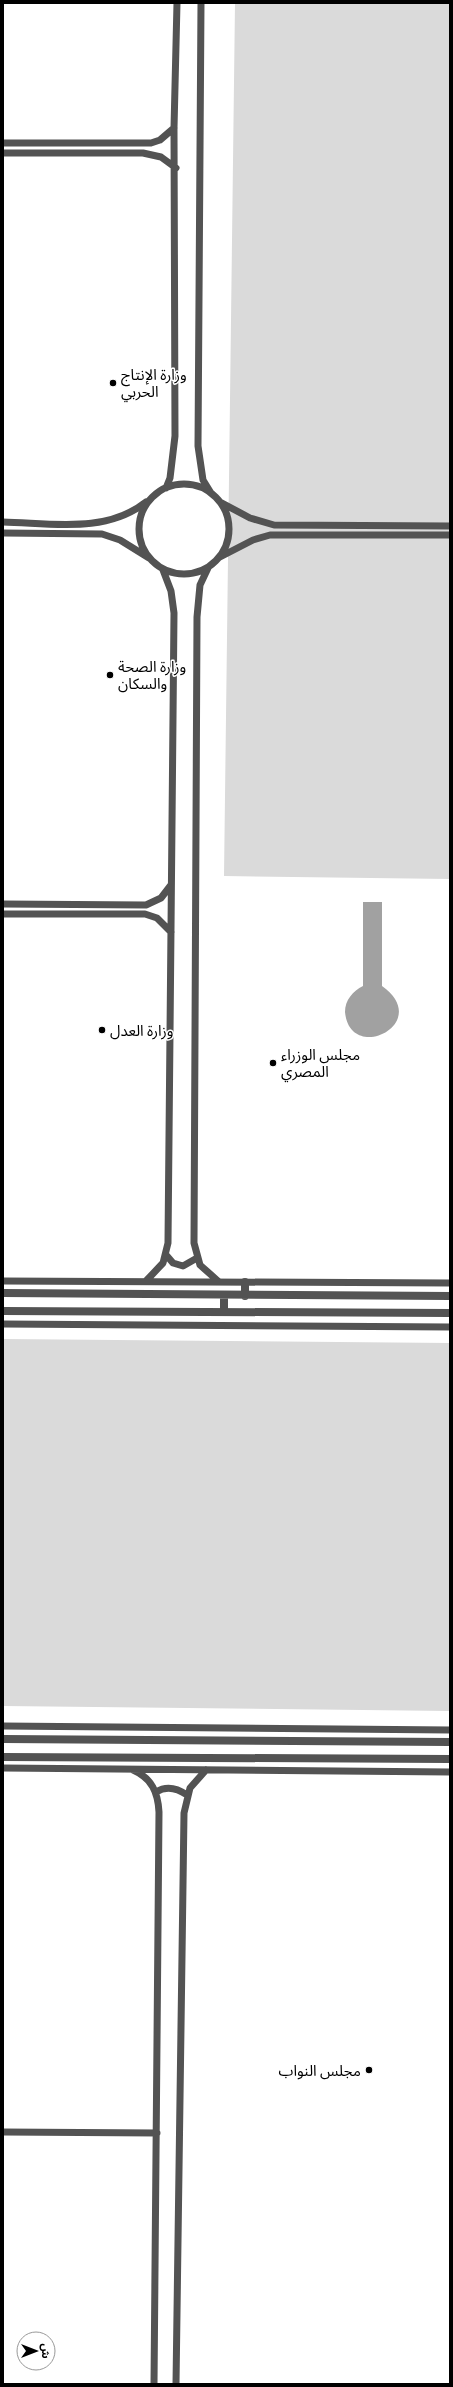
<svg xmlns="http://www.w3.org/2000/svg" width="453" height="2387" font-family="'Exo 2','Noto Sans Arabic',sans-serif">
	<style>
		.green { fill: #dadada }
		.water { fill: #a1a1a1 }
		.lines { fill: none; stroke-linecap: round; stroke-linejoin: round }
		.minor { stroke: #535353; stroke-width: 7 }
		.tertiary { stroke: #535353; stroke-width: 8 }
		.poi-dot { fill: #000; stroke: #fff; stroke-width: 1.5 }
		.labels { text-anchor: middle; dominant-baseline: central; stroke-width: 3; stroke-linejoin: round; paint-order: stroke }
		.poi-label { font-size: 15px; fill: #000; stroke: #fff; text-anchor: start }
	</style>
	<rect width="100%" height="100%" fill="#fff"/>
	<path class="green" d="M235,3H450V879L224,876Z
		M3,1339L450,1343V1711L3,1706Z"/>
	<path class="water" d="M363,902H382V986C434,1023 350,1065 345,1012C345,1000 353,991 363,986Z"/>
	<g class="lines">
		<path class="minor" d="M201,3L198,446L203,480L211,493
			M3,143H151L160,140L174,128
			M3,153H143L161,157L176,168
			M139 529a45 45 0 1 1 90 0a45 45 0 1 1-90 0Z
			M166,488L170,478L175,436L174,128L177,3
			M220,502L250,518L274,525L450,526
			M3,522C51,523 106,534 146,502
			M3,533L102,534L120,540L149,558
			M220,557L253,540L270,535H450
			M208,568L200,585L197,617L194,1243L200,1265L218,1281
			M3,904L146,905L161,898L171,885
			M3,914H145L157,918L171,932
			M167,1256L173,1263L183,1266L197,1258
			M3,1281L450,1283
			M146,1281L163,1263L168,1243L174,613L171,591L163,570
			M3,1324L450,1327
			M3,1726L450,1730
			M3,1768L450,1772
			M133,1770C152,1778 158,1793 159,1812L154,2384
			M156,1792C167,1785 177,1788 187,1795
			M3,2132L157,2133
			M176,2384L184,1813L190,1788L206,1770"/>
		<path class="tertiary" d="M3,1293L450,1296
			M245,1296V1282
			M3,1311L450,1313
			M224,1312V1296
			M3,1739L450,1742
			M3,1757L450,1759"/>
	</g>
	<g class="poi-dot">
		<circle cx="113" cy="383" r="4"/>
		<circle cx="110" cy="675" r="4"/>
		<circle cx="102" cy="1030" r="4"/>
		<circle cx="273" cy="1063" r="4"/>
		<circle cx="369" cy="2070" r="4"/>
	</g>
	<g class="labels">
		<g class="poi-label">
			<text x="121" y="374">وزارة الإنتاج<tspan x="121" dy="17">الحربي</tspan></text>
			<text x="118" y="666">وزارة الصحة<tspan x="118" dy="17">والسكان</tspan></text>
			<text x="110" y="1030">وزارة العدل</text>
			<text x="281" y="1054">مجلس الوزراء<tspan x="281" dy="17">المصري</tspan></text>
			<text x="361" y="2070" text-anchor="end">مجلس النواب</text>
		</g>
	</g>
	<rect width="453" height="2387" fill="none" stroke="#000000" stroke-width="8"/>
	<g transform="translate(36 2351) rotate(90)"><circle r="19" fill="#ffffff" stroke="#999999"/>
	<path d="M0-3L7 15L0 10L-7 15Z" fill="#000000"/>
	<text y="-6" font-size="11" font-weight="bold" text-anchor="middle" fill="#000000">ش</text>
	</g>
</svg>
